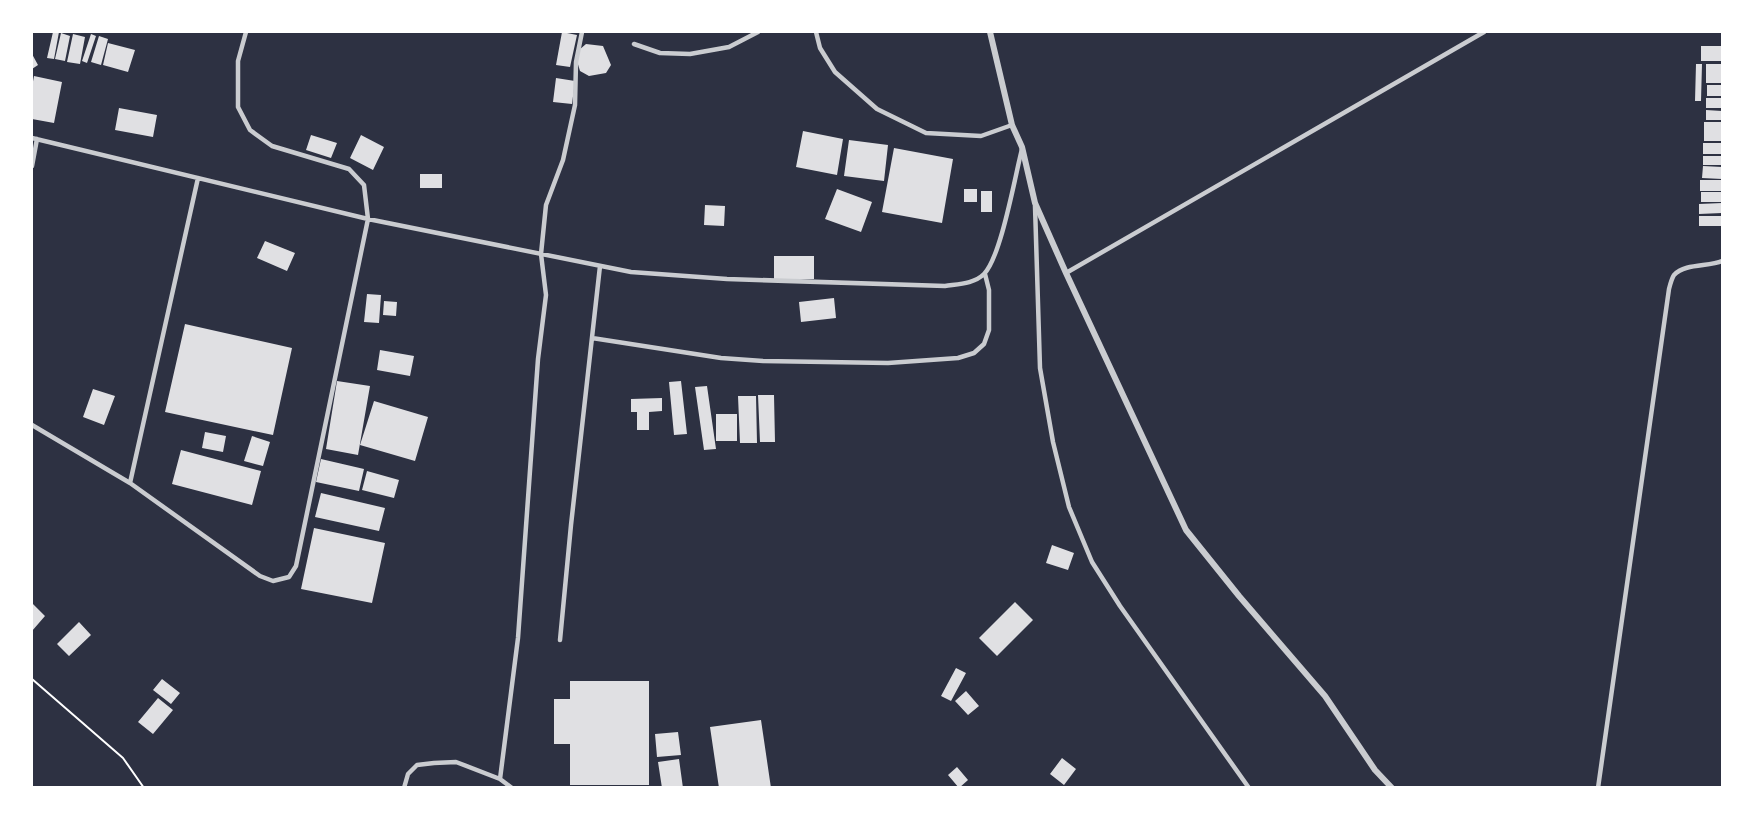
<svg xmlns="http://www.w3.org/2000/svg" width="1754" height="819" font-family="Mulish,sans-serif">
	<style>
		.building { fill: #e0e0e3 }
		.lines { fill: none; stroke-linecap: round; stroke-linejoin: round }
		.path { stroke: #fff; stroke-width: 2 }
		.service { stroke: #caccd0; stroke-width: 4.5 }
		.minor { stroke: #caccd0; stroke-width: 6 }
	</style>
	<rect width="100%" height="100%" fill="#2d3142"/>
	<path class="building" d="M53,32H59L54,59L47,58Z
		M562,32L577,35L570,67L556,65Z
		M61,33L70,36L65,61L55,59Z
		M73,34L85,37L80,64L67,62Z
		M91,34L96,36L87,63L82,61Z
		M99,36L108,39L101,65L91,62Z
		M108,43L135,50L128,72L103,65Z
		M586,44L603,46L611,65L606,73L589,76L580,71L577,61L579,50Z
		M1701,46H1722V61H1701Z
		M32,54L38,65L32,69Z
		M1696,64H1702L1701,101H1695Z
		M1706,64H1722V83H1706Z
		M34,76L62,82L54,123L32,119V87Z
		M556,78L575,81L572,104L553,102Z
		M1707,85H1722V96H1707Z
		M1706,98H1722V108H1706Z
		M119,108L157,115L153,137L115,130Z
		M1706,110L1722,111V120H1706Z
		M1704,122H1722V141H1704Z
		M803,131L843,139L837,175L796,167Z
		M311,135L337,143L331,158L306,150Z
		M361,135L384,147L373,170L350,158Z
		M849,140L888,145L884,181L844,176Z
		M1703,143H1722V154H1703Z
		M894,148L953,159L942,223L882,212Z
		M1703,156H1722V165H1703Z
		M1703,166L1722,167V179L1702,178Z
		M420,174H442V188H420Z
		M1700,180H1722V191H1700Z
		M837,189L872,202L861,232L825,219Z
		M964,189H977V202H964Z
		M981,191H992V212H981Z
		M1701,192H1722V202H1701Z
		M1722,203V213L1699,214V204Z
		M705,205L725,206L724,226L704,225Z
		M1699,216H1722V226H1699Z
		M265,241L295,253L287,271L257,258Z
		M774,256H814V279H774Z
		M367,294L381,295L379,323L364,322Z
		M834,298L836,318L801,322L799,302Z
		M384,301L397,302L396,316L383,315Z
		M185,324L292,348L273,435L165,412Z
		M380,350L414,356L410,376L377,370Z
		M337,381L370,386L358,455L326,449Z
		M681,381L687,434L674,435L669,382Z
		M707,386L716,449L704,450L695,387Z
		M93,389L115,396L104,425L83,417Z
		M758,395H774L775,442H760Z
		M738,396H756L757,443H740Z
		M662,398V411L649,412V430H637V412H631V399Z
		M374,401L428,417L415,461L360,445Z
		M716,414H737V441H716Z
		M205,432L226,436L223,452L202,448Z
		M252,436L270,442L263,466L244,461Z
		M181,450L261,471L252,505L172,484Z
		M321,459L364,469L359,491L316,482Z
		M367,471L399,480L394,498L362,490Z
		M321,493L385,508L379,531L315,517Z
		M314,528L385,543L372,603L301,589Z
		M1052,545L1074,553L1068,570L1046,563Z
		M1015,602L1033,620L997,656L979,638Z
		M32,603L45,616L32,631Z
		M79,622L91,635L69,656L57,644Z
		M956,668L966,673L951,701L941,696Z
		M162,679L180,693L171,704L153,690Z
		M570,681H649V785H570V744H554V699H570Z
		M966,691L979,706L968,715L955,701Z
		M158,698L173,710L153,734L138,722Z
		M761,720L771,788H719L710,727Z
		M678,732L681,755L657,757L655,734Z
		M1062,758L1076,769L1064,785L1050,774Z
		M679,759L683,788H662L658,762Z
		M957,767L968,780L959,788L948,775Z"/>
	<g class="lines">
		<path class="path" d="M32,679L123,758L144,788"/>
		<path class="service" d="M816,32L820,48L835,72L877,109L926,133L981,136L1012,125
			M634,44L660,53L690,54L729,47L758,32
			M32,138L368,219L631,272L727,279L945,286C958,284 974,284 984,274C1001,257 1015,176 1022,149
			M32,166L37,139
			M1035,206L1040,368L1053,442L1069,507L1092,562L1120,606L1249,788
			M1066,273L1484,32
			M592,338L721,358L763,361L888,363L958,358L974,353L984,344L989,330V290L985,274
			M32,425L130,483L260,576L273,581L289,577L296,566L368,219L364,185L349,169L272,146L250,130L238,107V61L246,32
			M130,483L198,178
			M560,640L571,525L600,266
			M404,788L408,774L417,765L434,763L456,762L500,779
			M512,788L500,779L518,638L538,359L546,295L541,254L546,205L563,160L575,105L576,62L582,32
			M1598,788L1669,289C1670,285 1672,278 1674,275C1685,263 1709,267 1722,261"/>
		<path class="minor" d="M990,32L1012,125L1022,147L1035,203L1066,273L1186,530L1239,596L1325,696L1375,770L1392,788"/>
	</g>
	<rect width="1754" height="819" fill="none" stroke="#ffffff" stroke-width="66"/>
</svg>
